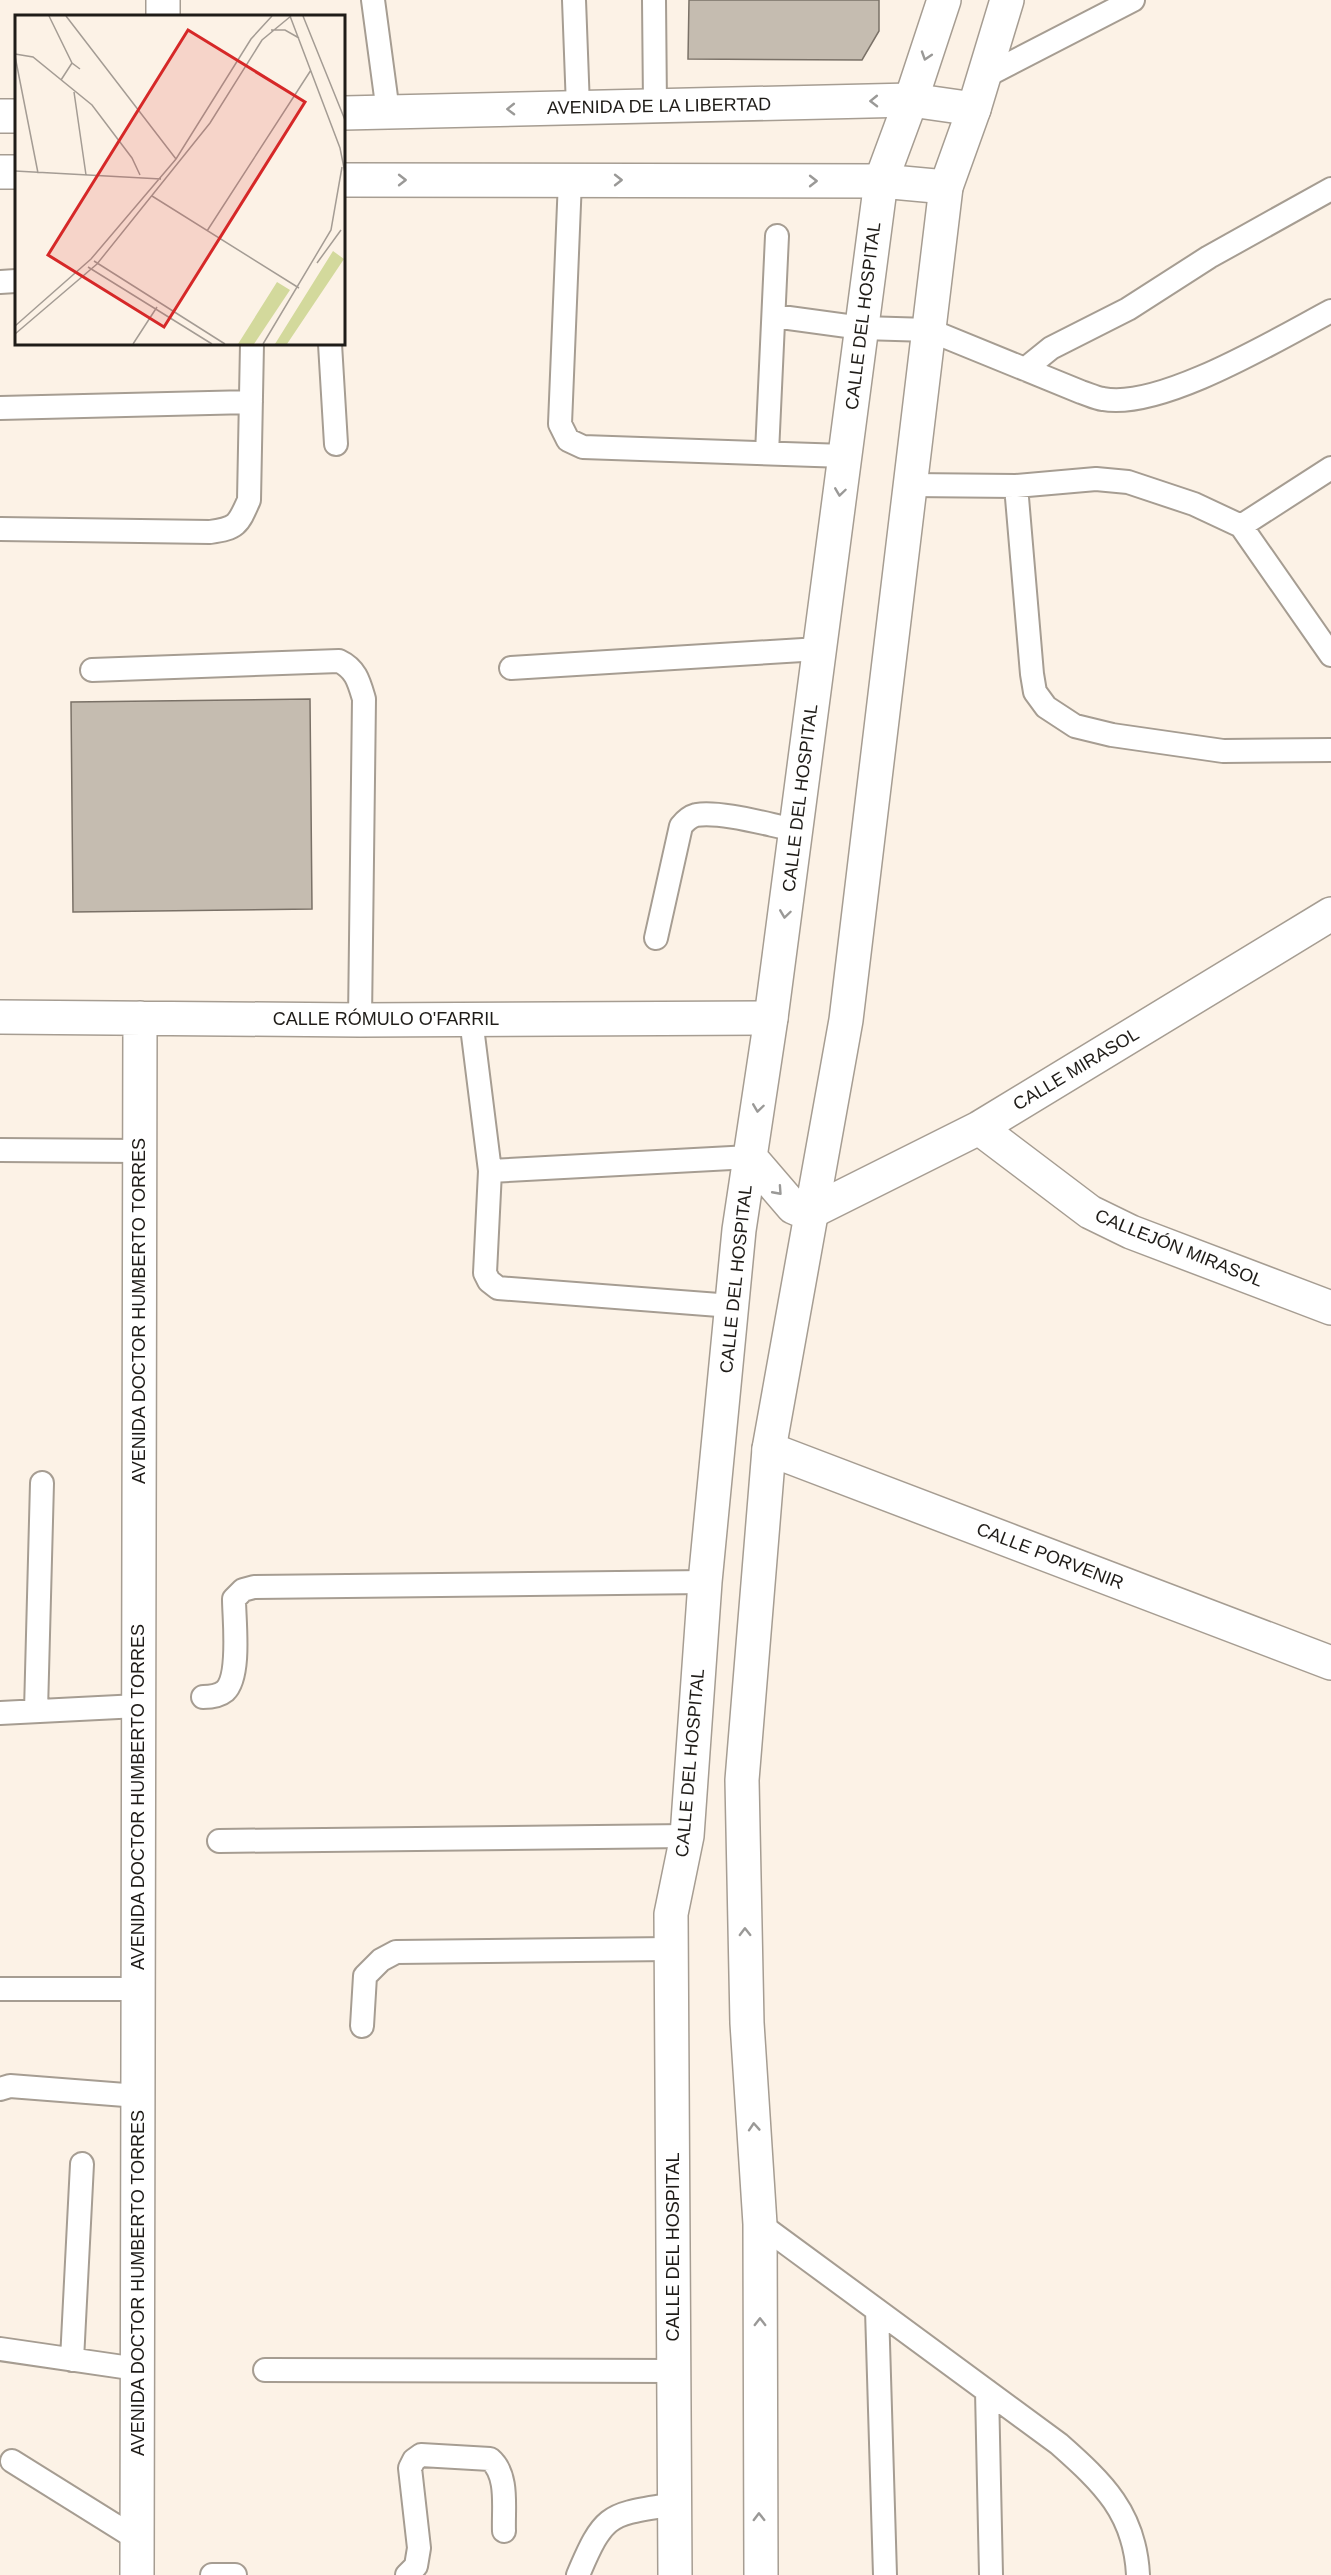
<svg xmlns="http://www.w3.org/2000/svg" width="1331" height="2575" font-family="Helvetica,sans-serif">
	<style>
		.building { fill: #c5bcb0; stroke: #7a7167; stroke-width: 1.5 }
		.lines { fill: none; stroke-linecap: round; stroke-linejoin: round }
		.service-casing { stroke: #a69d92; stroke-width: 26 }
		.minor-casing { stroke: #a69d92; stroke-width: 36 }
		.tertiary-casing { stroke: #a69d92; stroke-width: 36 }
		.service { stroke: #fff; stroke-width: 22 }
		.minor { stroke: #fff; stroke-width: 33 }
		.tertiary { stroke: #fff; stroke-width: 33 }
		.oneway { stroke: #9a9997 }
		.labels { text-anchor: middle; dominant-baseline: central; stroke-width: 4.5; stroke-linejoin: round; paint-order: stroke }
		.street-label { font-size: 18px; fill: #1f1c18; stroke: #fff }
		.inset-road { fill: none; stroke: #a49c94; stroke-width: 1.5 }
		.view { fill: #d62828; fill-opacity: 0.15; stroke: #d62828; stroke-width: 3 }
		.inset-edge { fill: none; stroke: #1f1c18; stroke-width: 3 }
	</style>
	<rect width="100%" height="100%" fill="#fcf2e6"/>
	<path class="building" d="M689,0H879V31L862,60L688,59Z
		M310,699L312,909L73,912L71,702Z"/>
	<g class="lines">
		<g class="service-casing">
			<path id="service" d="M373,0L388,112
				M574,0L578,107
				M654,0L655,105
				M984,77L1133,0
				M570,180L560,424L568,440L583,447L845,456
				M0,282L16,281
				M774,316L862,328L929,330L1081,392C1088,394 1095,398 1103,399C1161,410 1278,339 1331,311
				M330,344L336,444
				M1025,369L1051,348L1128,309L1209,257L1331,189
				M0,408L251,402
				M767,453L777,236
				M910,485L1016,486L1096,479L1128,482L1194,504L1241,526L1331,655
				M1016,486L1032,674L1035,692L1046,707L1075,726L1112,735L1223,751L1331,750
				M1241,526L1331,468
				M0,529L210,532C237,528 238,525 249,500L252,344
				M511,668L819,649
				M92,670L339,661C356,669 359,682 364,699L360,1020
				M656,938L681,826C685,821 689,817 696,815C722,811 769,825 796,830
				M471,1019L490,1171L750,1157
				M0,1150L139,1151
				M490,1171L485,1273L489,1281L498,1288L732,1306
				M203,1697C211,1697 219,1696 225,1691C241,1676 234,1620 234,1599L243,1590L254,1587L705,1582
				M36,1711L42,1483
				M0,1713L138,1706
				M219,1841L687,1836
				M0,1989H138
				M362,2026L365,1976L381,1960L396,1952L671,1949
				M0,2089L10,2086L138,2096
				M760,2224L1059,2444C1103,2483 1135,2513 1138,2575
				M877,2310L885,2575
				M0,2349L137,2369
				M72,2360L82,2164
				M265,2370L674,2371
				M987,2391L991,2575
				M12,2461L137,2539
				M212,2575H235
				M407,2575L416,2566L419,2548L410,2468L414,2460L421,2455L490,2459C509,2475 503,2508 504,2531
				M578,2575C605,2511 609,2515 675,2504"/>
		</g>
		<g class="minor-casing">
			<path id="minor" d="M163,16V0
				M344,113L911,100L974,109
				M0,116H16
				M0,172H16
				M344,180L881,181L946,187
				M0,1017L360,1020L771,1018
				M979,1128L1090,1212L1131,1232L1331,1308
				M813,1211L979,1128L1331,914
				M769,1449L1331,1663
				M137,2575L140,1018"/>
		</g>
		<g class="tertiary-casing">
			<path id="tertiary" d="M750,1157L793,1207L800,1210L813,1211
				M675,2575L671,1914L687,1836L705,1582L739,1230L771,1018L881,181L911,100L944,0
				M761,2575L760,2224L747,2023L742,1780L769,1449L846,1020L946,187L974,109L1007,0"/>
		</g>
		<use href="#service" class="service"/>
		<use href="#minor" class="minor"/>
		<use href="#tertiary" class="tertiary"/>
	</g>
	<defs><path id="oneway-chevron" d="M-2-3.5L2.5 0L-2 3.5" fill="none" stroke-width="1.6" stroke-linecap="round" stroke-linejoin="round" transform="scale(1.5)"/></defs>
	<g class="oneway">
		<use href="#oneway-chevron" transform="translate(926 56) rotate(108)"/>
		<use href="#oneway-chevron" transform="translate(874 101) rotate(179)"/>
		<use href="#oneway-chevron" transform="translate(511 109) rotate(179)"/>
		<use href="#oneway-chevron" transform="translate(402 180)"/>
		<use href="#oneway-chevron" transform="translate(618 180)"/>
		<use href="#oneway-chevron" transform="translate(813 181)"/>
		<use href="#oneway-chevron" transform="translate(840 492) rotate(98)"/>
		<use href="#oneway-chevron" transform="translate(785 914) rotate(98)"/>
		<use href="#oneway-chevron" transform="translate(758 1108) rotate(98)"/>
		<use href="#oneway-chevron" transform="translate(778 1191) rotate(48)"/>
		<use href="#oneway-chevron" transform="translate(745 1932) rotate(-91)"/>
		<use href="#oneway-chevron" transform="translate(754 2127) rotate(-94)"/>
		<use href="#oneway-chevron" transform="translate(760 2322) rotate(-90)"/>
		<use href="#oneway-chevron" transform="translate(759 2517) rotate(-91)"/>
	</g>
	<g class="labels">
		<g class="street-label">
			<text transform="translate(659 106) rotate(-1)">AVENIDA DE LA LIBERTAD</text>
			<text transform="translate(863 316) rotate(-83)">CALLE DEL HOSPITAL</text>
			<text transform="translate(800 798) rotate(-83)">CALLE DEL HOSPITAL</text>
			<text x="386" y="1019">CALLE RÓMULO O'FARRIL</text>
			<text transform="translate(1076 1069) rotate(-31)">CALLE MIRASOL</text>
			<text transform="translate(1179 1248) rotate(22)">CALLEJÓN MIRASOL</text>
			<text transform="translate(736 1279) rotate(-84)">CALLE DEL HOSPITAL</text>
			<text transform="translate(139 1311) rotate(-90)">AVENIDA DOCTOR HUMBERTO TORRES</text>
			<text transform="translate(1050 1556) rotate(21)">CALLE PORVENIR</text>
			<text transform="translate(690 1763) rotate(-85)">CALLE DEL HOSPITAL</text>
			<text transform="translate(138 1797) rotate(-90)">AVENIDA DOCTOR HUMBERTO TORRES</text>
			<text transform="translate(673 2247) rotate(-90)">CALLE DEL HOSPITAL</text>
			<text transform="translate(138 2283) rotate(-90)">AVENIDA DOCTOR HUMBERTO TORRES</text>
		</g>
	</g>
	<g transform="translate(15 15)">
		<rect width="330" height="330" fill="#fcf2e6"/>
		<path d="M318,236L329,244L272,329H260ZM262,267L275,275L239,329H223Z" fill="#d3d99c"/>
		<path class="inset-road" d="M34,1L57,48L65,54M51,1L161,144M275,1L325,133L330,158M288,1L330,105M256,15H270L284,23M0,39L18,42L77,90L117,143L125,160M0,41L23,158M46,65L57,48M59,77L71,160M0,156L146,164M137,181L284,273M192,216L296,55M79,246L210,329M302,248L326,215M73,252L197,329M0,311L76,244L161,144L236,24L257,1M0,319L82,249L195,108L247,25L276,1M118,329L142,292M248,329L316,215L327,152"/>
		<path class="view" d="M173,15L290,87L149,312L33,240Z"/>
		<rect width="330" height="330" class="inset-edge"/>
	</g>
</svg>
